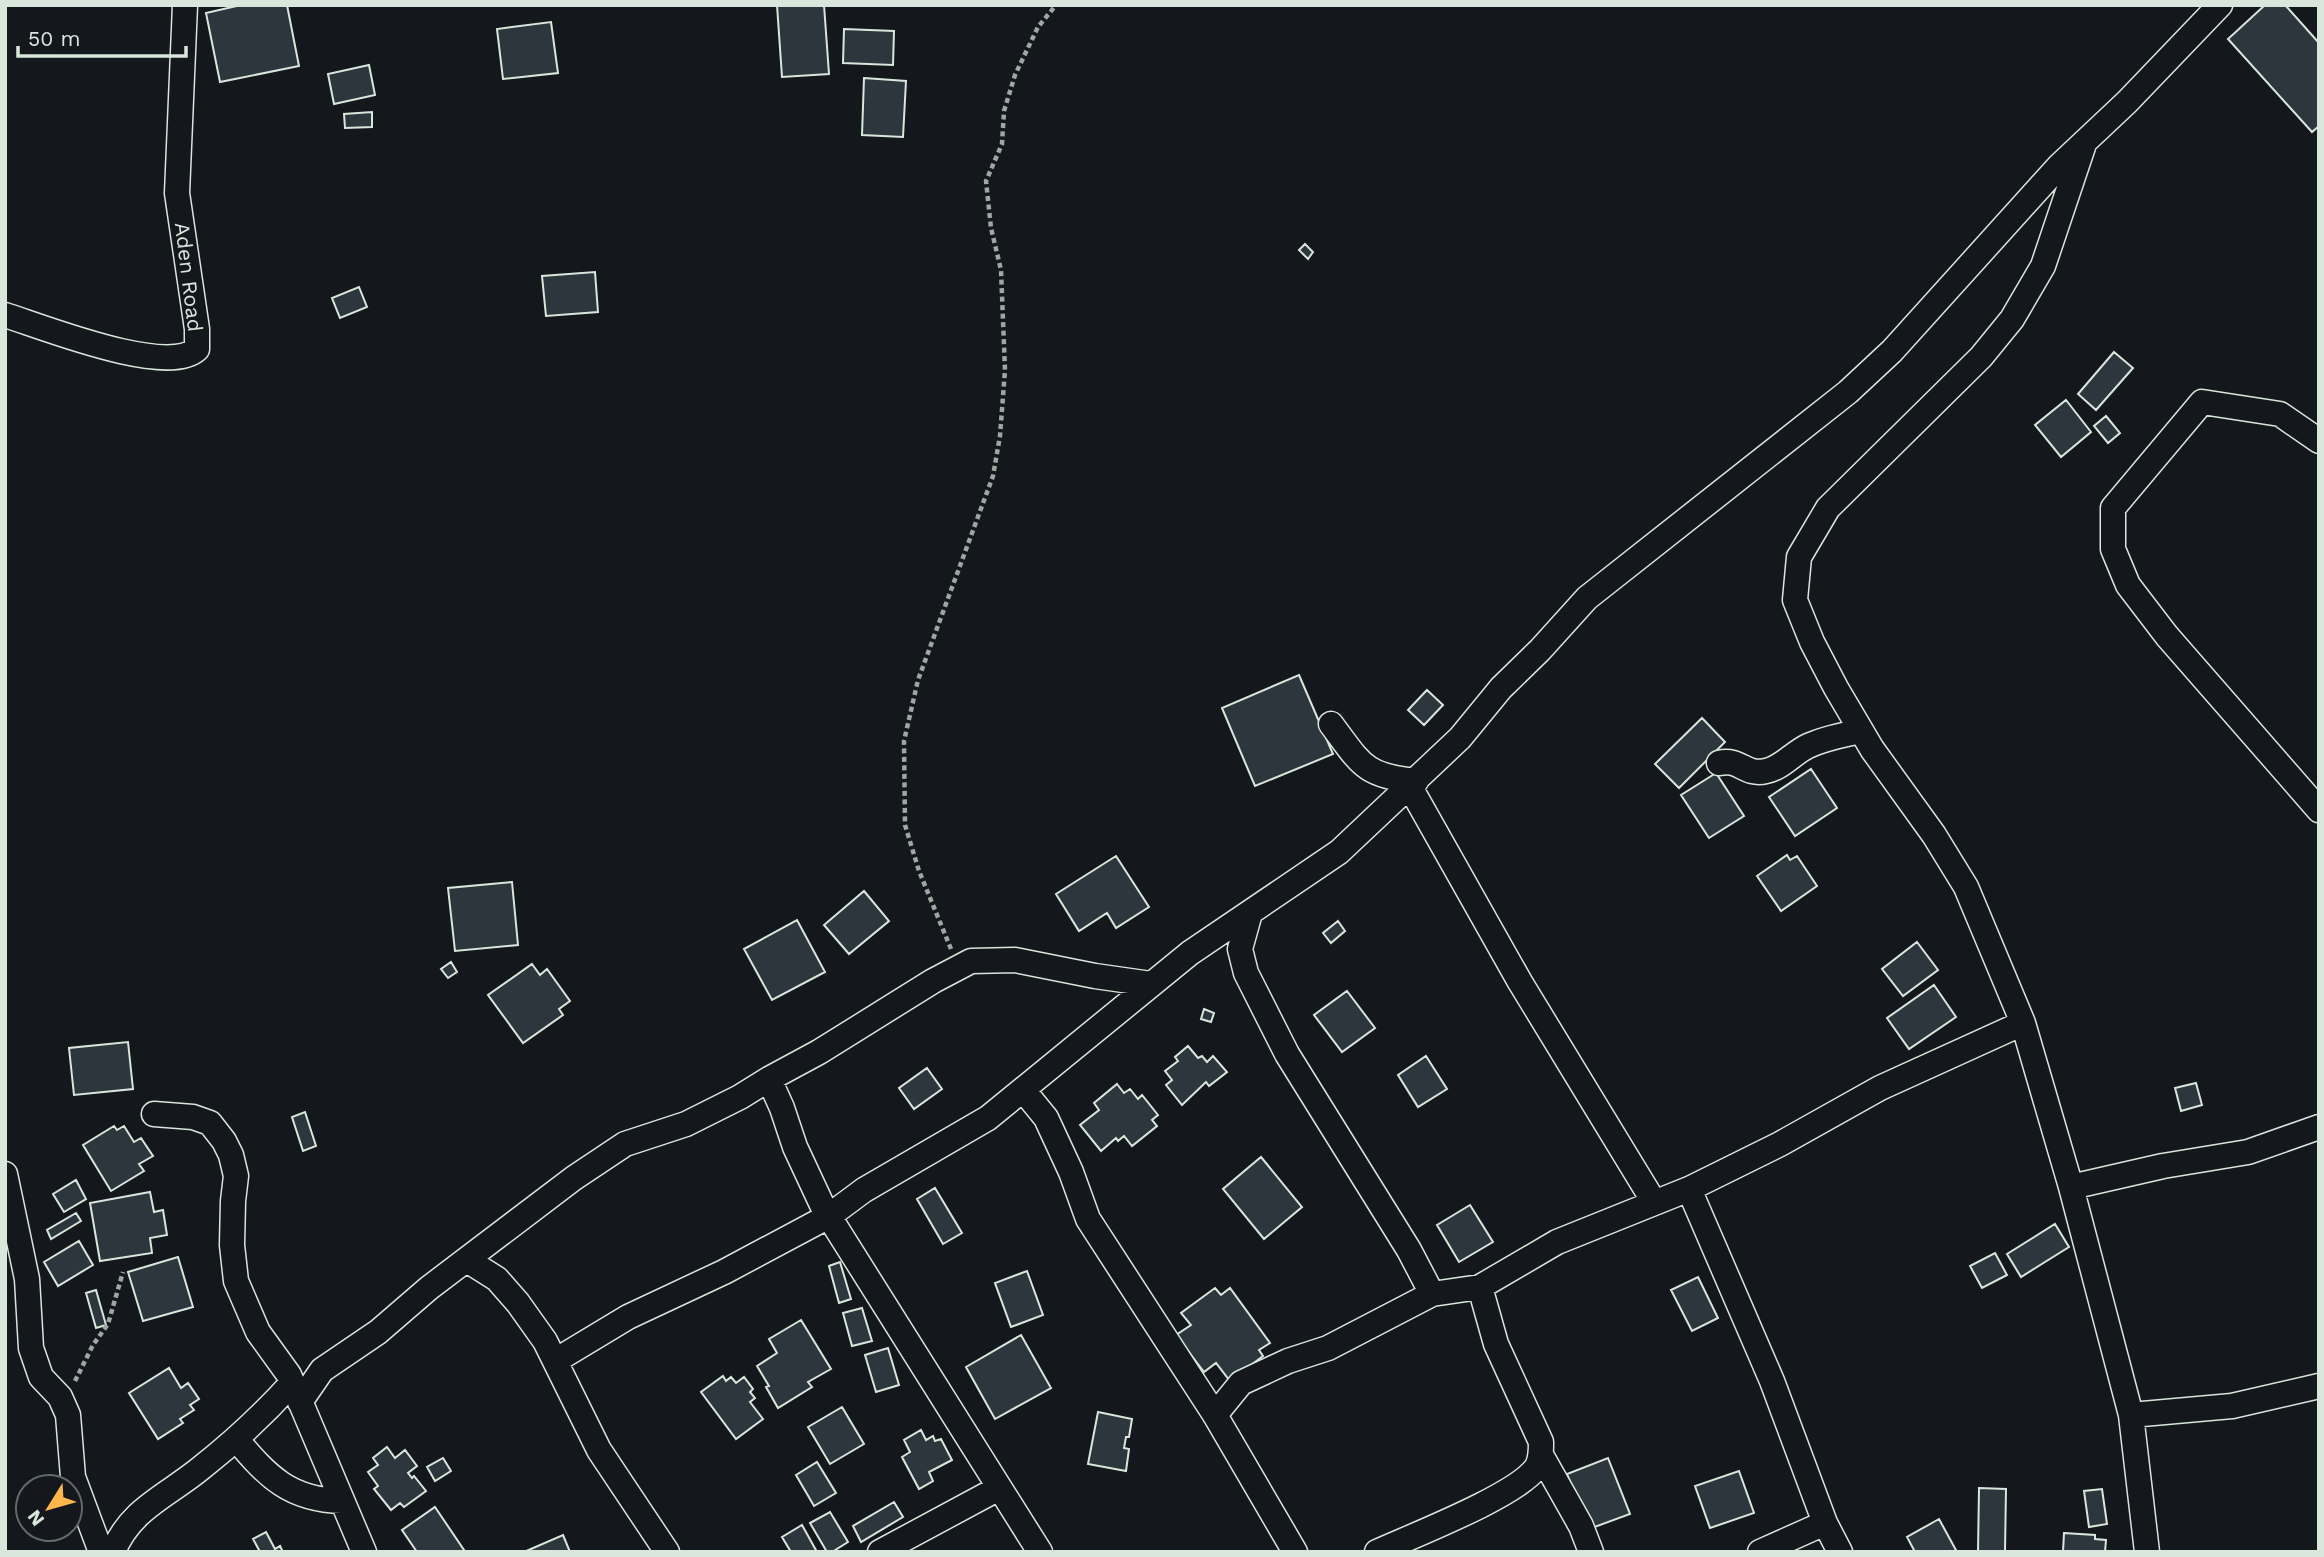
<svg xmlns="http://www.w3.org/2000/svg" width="2324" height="1557" font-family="'Work Sans',sans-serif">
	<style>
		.building { fill: #2c363c; stroke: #d8e6dc; stroke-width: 2 }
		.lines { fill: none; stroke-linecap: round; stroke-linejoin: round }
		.minor-casing { stroke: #d8e6dc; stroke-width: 27 }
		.path { stroke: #9da8a2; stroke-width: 4.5; stroke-dasharray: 5 3.5; stroke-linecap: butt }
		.minor { stroke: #14181c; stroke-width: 24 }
		.labels { text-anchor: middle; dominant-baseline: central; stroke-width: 5; stroke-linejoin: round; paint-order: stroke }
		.street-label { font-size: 21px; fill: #d8e6dc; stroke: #14181c }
	</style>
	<rect width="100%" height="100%" fill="#14181c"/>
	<path class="building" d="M241,5H287L299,66L220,82L206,13Z
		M777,5H824L829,74L782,77Z
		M2265,5H2285L2319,43V126L2312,132L2228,39Z
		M551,22L558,73L503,79L497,29Z
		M844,29L894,31L893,65L843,63Z
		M369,65L375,95L334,104L328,74Z
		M864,78L906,81L903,137L862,135Z
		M372,112V127L345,128L344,114Z
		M1305,244L1313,252L1308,259L1299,250Z
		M595,272L598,312L546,316L542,276Z
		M359,287L367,307L340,318L332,298Z
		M2114,352L2133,368L2096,410L2078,394Z
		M2066,400L2091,432L2061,457L2035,425Z
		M2106,416L2120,433L2108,443L2094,426Z
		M1299,675L1333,754L1255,786L1222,708Z
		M1427,690L1443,705L1424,725L1408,710Z
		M1702,718L1725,742L1679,788L1655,764Z
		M1811,769L1837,808L1795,836L1769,797Z
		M1716,773L1744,816L1709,838L1681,795Z
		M1787,855L1790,860L1797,856L1817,886L1781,911L1757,876Z
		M1116,856L1149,907L1116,928L1107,913L1079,931L1056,894Z
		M512,882L518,945L455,951L448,888Z
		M864,891L889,921L849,954L824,925Z
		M797,920L825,972L772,1000L744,949Z
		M1338,921L1345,931L1331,943L1323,933Z
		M1917,942L1938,970L1903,996L1882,969Z
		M451,962L457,972L448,978L441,969Z
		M532,964L540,975L547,969L570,1001L559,1009L563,1015L523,1043L488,995Z
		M1934,985L1956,1017L1909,1049L1887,1018Z
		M1347,991L1375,1028L1342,1052L1314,1015Z
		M1204,1009L1214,1013L1211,1022L1201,1019Z
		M128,1042L133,1089L74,1095L69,1048Z
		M1188,1046L1198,1058L1202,1056L1207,1062L1213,1056L1227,1072L1209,1086L1206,1082L1182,1105L1166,1085L1172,1080L1165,1071L1178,1061L1175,1057Z
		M1426,1056L1447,1089L1418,1107L1398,1075Z
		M927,1068L942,1089L914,1109L899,1088Z
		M2196,1083L2202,1105L2181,1111L2175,1088Z
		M1117,1084L1124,1093L1130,1089L1138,1099L1142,1095L1158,1115L1152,1120L1157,1126L1132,1146L1124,1136L1118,1141L1116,1138L1101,1151L1080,1125L1099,1110L1094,1103Z
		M305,1112L316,1146L303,1151L292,1117Z
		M114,1126L117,1130L124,1126L134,1142L141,1138L153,1156L139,1164L144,1171L111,1191L83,1145Z
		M1261,1157L1302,1207L1264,1239L1223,1189Z
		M76,1180L86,1199L64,1212L53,1194Z
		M935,1188L962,1233L943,1244L917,1199Z
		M150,1192L154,1212L163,1210L167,1235L150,1238L152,1253L100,1261L90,1203Z
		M1470,1205L1493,1242L1459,1262L1437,1225Z
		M76,1213L81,1221L51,1239L47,1230Z
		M2055,1224L2069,1247L2021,1277L2007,1254Z
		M79,1241L93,1265L58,1286L44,1262Z
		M1995,1253L2007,1275L1982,1288L1970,1266Z
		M178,1257L193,1307L143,1321L128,1272Z
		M840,1262L851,1299L839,1303L829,1266Z
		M1027,1271L1043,1315L1011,1327L995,1283Z
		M1698,1277L1718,1318L1692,1331L1671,1290Z
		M1215,1288L1221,1295L1230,1288L1270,1343L1259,1350L1263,1356L1230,1381L1216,1363L1204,1372L1176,1335L1191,1325L1181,1313Z
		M96,1290L106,1325L96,1328L86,1293Z
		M862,1308L872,1341L852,1346L843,1313Z
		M801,1320L831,1369L808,1382L812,1387L778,1408L766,1387L769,1386L757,1366L777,1353L769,1339Z
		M1021,1335L1051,1388L995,1419L966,1367Z
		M888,1348L899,1385L876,1392L865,1355Z
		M169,1368L181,1388L188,1383L199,1399L190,1405L194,1410L180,1419L183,1423L158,1439L129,1393Z
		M723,1376L726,1381L731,1377L736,1383L744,1377L753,1389L750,1392L755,1398L750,1402L763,1419L736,1439L701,1392Z
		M842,1407L864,1444L830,1464L808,1427Z
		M1098,1412L1132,1419L1129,1437H1126L1124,1448L1129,1449L1126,1471L1088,1464Z
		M921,1430L926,1440L933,1436L935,1441L941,1439L952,1460L929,1472L933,1481L919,1489L902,1457L910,1452L904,1440Z
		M387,1447L395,1458L405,1450L417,1466L408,1473L412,1478L414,1476L426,1491L404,1507L400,1503L391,1510L374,1489L378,1486L368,1472L378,1465L373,1458Z
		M443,1458L451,1471L435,1481L427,1467Z
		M1608,1458L1630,1514L1589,1529L1567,1474Z
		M817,1462L836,1493L814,1506L796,1475Z
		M1739,1471L1754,1513L1710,1528L1695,1486Z
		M1979,1488L2006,1489L2005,1552H1978Z
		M2102,1489L2107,1524L2089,1527L2084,1491Z
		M894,1502L903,1517L861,1542L853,1526Z
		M435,1507L464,1550L461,1552H417L402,1530Z
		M830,1512L848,1542L832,1552H827L810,1523Z
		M1939,1519L1957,1552H1915L1907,1537Z
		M802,1525L817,1552H791L782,1537Z
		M266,1532L275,1549L280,1546L283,1552H256L259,1550L253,1539Z
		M2064,1533L2095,1535V1539L2106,1540L2105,1552H2063Z
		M563,1535L570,1552H524Z"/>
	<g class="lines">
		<g class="minor-casing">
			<path id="minor" d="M2084,144L2043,266L2012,319L1981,357L1828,508L1799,557L1795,600L1812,642L1836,688L1872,749L1934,835L1966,887L2023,1023L2071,1187L2131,1415L2147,1552
				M5,315C43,327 168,377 197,349V329L177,193L185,5
				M2319,441L2280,414L2202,402L2113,508V549L2128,585L2167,636L2319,810
				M1331,724C1361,764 1364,776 1416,781
				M1719,763C1741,758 1744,776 1766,771C1782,768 1793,753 1808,746C1825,738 1843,735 1861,731
				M1410,787L1520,982L1654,1202
				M1250,913L1240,949L1246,973L1287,1054L1409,1250L1432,1294
				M769,1079L782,1108L795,1147L823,1207L1040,1552
				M1024,1091L1046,1118L1071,1172L1088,1219L1215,1415L1295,1552
				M154,1114L193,1117L210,1123L224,1141L231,1155L236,1176L233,1201L232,1245L236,1281L258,1332L289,1375L364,1552
				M5,1174L27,1279L31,1348L41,1377L60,1397L68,1415L73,1477L101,1552
				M2071,1187L2163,1166L2248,1152L2319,1127
				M1689,1189L1772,1381L1825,1523L1840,1552
				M467,1260L497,1279L518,1303L545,1341L599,1450L667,1552
				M555,1361L628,1317L724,1272L829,1216L864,1190L988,1118L1190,953L1339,852L1460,738L1501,688L1540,650L1587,598L1848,392L1892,351L2059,166L2127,102L2220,5
				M300,1402L322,1370L378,1332L429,1288L574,1178L625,1144L686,1124L740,1097L769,1079L819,1052L933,981L971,961L1015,960L1095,976L1151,984
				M1215,1415L1241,1383L1288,1361L1328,1348L1432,1294L1480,1287L1557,1242L1689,1189L1780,1144L1880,1088L2023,1023
				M2131,1415L2232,1406L2319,1386
				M236,1439C268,1477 290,1500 342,1501
				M1541,1455L1581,1526L1591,1552
				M113,1552C130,1509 167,1496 201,1468C234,1442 264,1414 292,1383
				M880,1552L999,1488
				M1377,1552C1412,1536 1516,1496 1536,1468C1541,1461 1541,1452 1541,1442L1496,1344L1480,1287
				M1760,1552L1825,1523"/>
		</g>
		<path class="path" d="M951,949L919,871L905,825L904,741L918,680L993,476L1000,436L1005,370L1001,270L991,228L986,181L1002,144L1004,111L1015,75L1038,27L1056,5
			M75,1381L93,1345L108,1324L123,1272"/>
		<use href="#minor" class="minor"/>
	</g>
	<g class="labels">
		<g class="street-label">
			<text transform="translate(189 277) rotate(83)">Aden Road</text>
		</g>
	</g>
	<rect width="2324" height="1557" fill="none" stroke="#d8e6dc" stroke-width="14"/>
	<g transform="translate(49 1508) rotate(233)"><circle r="33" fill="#14181c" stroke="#626a69" stroke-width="2"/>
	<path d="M0-5L12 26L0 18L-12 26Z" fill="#ffb74d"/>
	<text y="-10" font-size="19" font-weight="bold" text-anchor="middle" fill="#d8e6dc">N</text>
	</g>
	<path d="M18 46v10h168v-10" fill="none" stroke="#d8e6dc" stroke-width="3.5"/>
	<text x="28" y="46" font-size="21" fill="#d8e6dc" stroke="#14181c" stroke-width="5" paint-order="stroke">50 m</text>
</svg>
